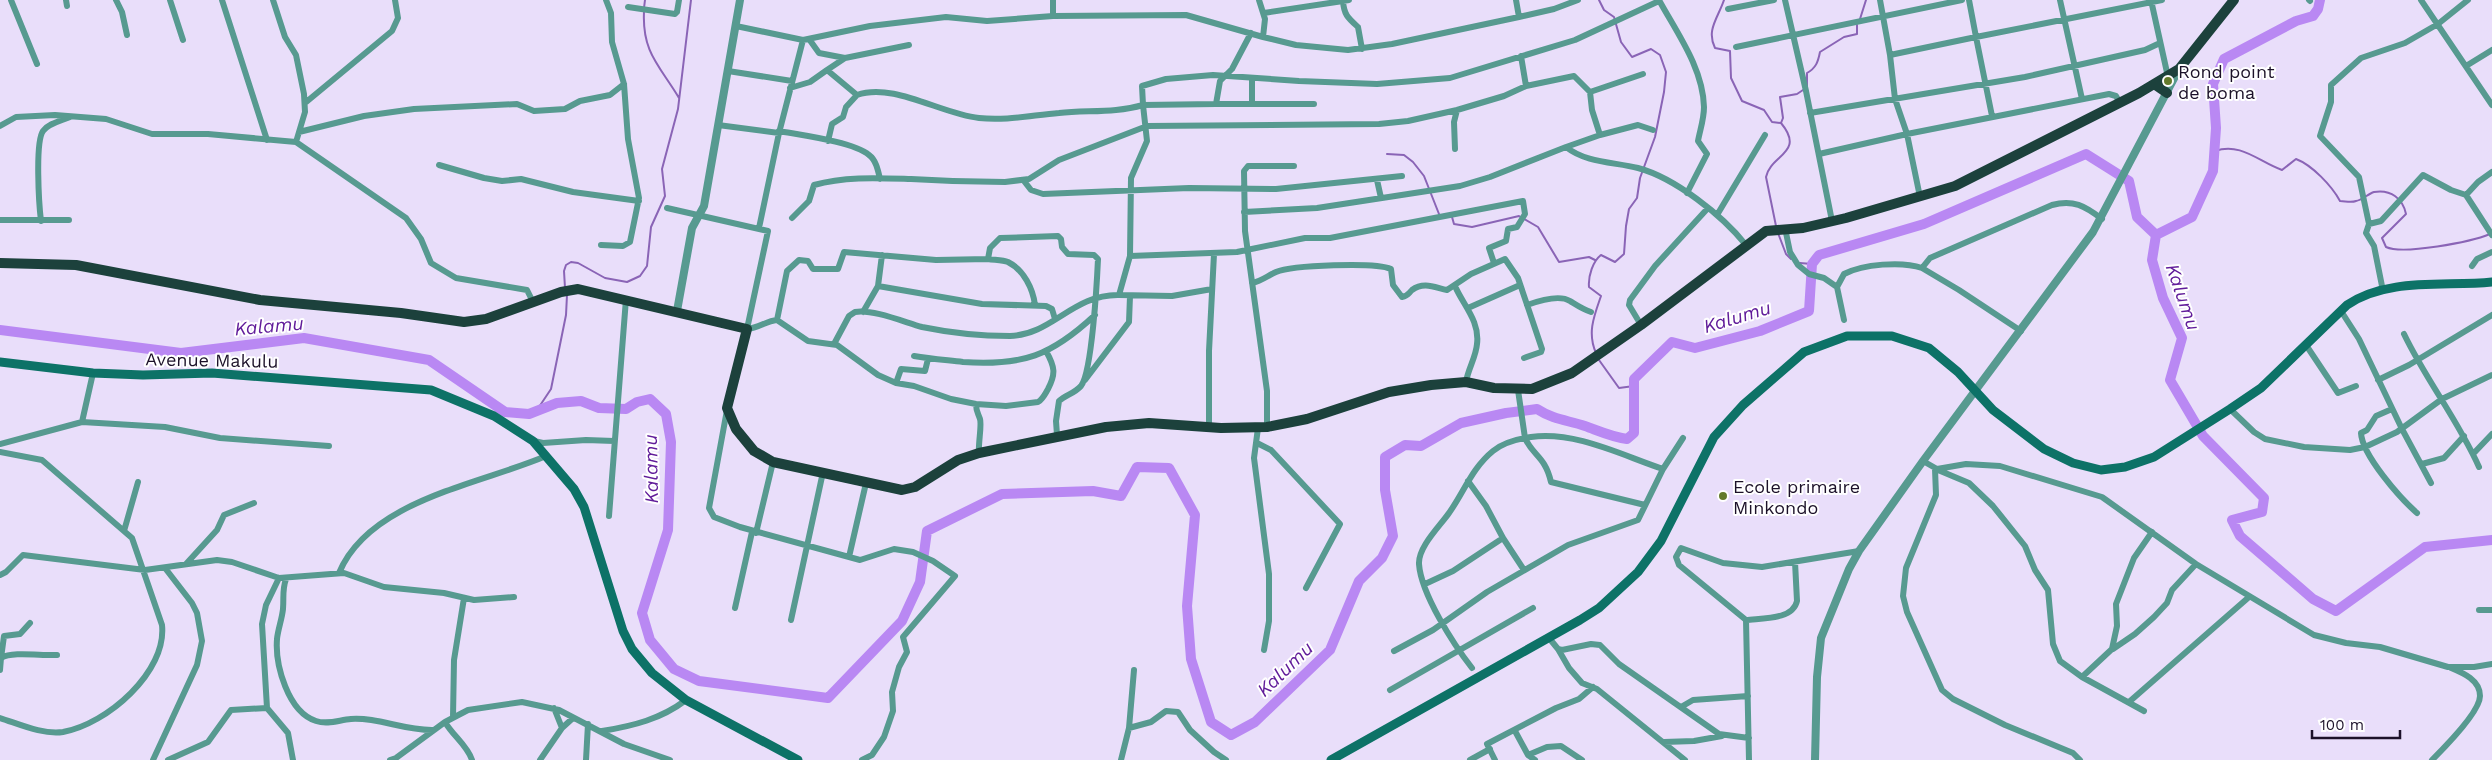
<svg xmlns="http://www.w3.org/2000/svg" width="2492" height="760" font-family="'Work Sans',sans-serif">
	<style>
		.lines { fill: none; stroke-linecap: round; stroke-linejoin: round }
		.stream { stroke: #8a64b6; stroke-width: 2 }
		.river { stroke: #b988f3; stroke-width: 10 }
		.minor { stroke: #579a90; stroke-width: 6 }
		.tertiary { stroke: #579a90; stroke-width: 8 }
		.secondary { stroke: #0d7267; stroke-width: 9 }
		.trunk { stroke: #1c413c; stroke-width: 10 }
		.poi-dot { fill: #637a2b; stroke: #fff; stroke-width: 2 }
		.labels { text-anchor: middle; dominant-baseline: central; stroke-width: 4; stroke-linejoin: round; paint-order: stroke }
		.poi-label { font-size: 18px; fill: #1c1129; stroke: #fff; text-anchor: start }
		.street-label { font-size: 18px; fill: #1c1129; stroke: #fff }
		.water-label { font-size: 19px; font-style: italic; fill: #611c9a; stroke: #fff }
	</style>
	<rect width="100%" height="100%" fill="#e9defa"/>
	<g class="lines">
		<path class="stream" d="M1724,0C1718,18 1706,30 1715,48L1730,51L1731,78L1742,101L1764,110L1772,122L1781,123C1806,153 1770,155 1766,177L1776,226
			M644,8L645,0
			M644,12C642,53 660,66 679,98
			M1860,19L1866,0
			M1807,87V73C1816,68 1818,62 1820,52L1844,37L1857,34V25
			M1781,123L1783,118L1780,97L1797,94L1803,90
			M2215,151C2241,142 2259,162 2282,170L2296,159C2312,165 2332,186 2340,201C2345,201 2351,203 2356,201C2362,200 2368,194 2374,192C2391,189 2403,199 2406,214L2382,238L2386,247C2403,255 2471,242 2490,234
			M1387,154L1404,155L1413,162L1424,176L1439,214
			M1452,217L1454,224L1472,227L1519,216L1538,227L1559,262L1589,257L1595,260
			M1778,233L1786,254L1791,259
			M1800,263L1812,264
			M565,288L564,271L566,265L571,262L578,263L605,278L627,282L640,276L647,266L651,227L665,196L662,169L678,109L691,0
			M1596,353C1587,333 1594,316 1601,296L1589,287C1588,276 1593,261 1601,255L1615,262L1624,254L1626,226L1629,209L1637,198L1640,178L1655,137L1664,92L1666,72L1660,55L1651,49L1632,57L1621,42L1614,17L1604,10L1599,0
			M1599,360L1619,388L1634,386
			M537,410L551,389L566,315L567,295"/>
		<path class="river" d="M2156,235L2192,217L2213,171L2216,128L2213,84L2224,59L2296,21L2313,16L2318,9L2320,0
			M0,330L181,353L304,338L429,360L505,412L529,414L557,403L581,401L599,408L626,409L637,402L650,399L666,414L671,442L668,530L642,613L650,640L674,669L699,681L828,698L902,621L920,582L927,531L1002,494L1093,491L1121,496L1137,467L1169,468L1195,515L1187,606L1191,659L1211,722L1231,735L1255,722L1330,650L1359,581L1382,558L1393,536L1385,490V457L1405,445L1421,446L1461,423L1506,413L1537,409C1554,420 1567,420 1585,426C1599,431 1612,437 1627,439L1634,433V379L1672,342L1695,348L1760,331L1809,311L1812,264L1819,255L1924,224L2086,154L2129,181L2137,217L2156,235L2152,260L2163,298L2182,338L2170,380L2203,436L2264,498L2262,512L2232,520L2240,536L2313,599L2336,611L2425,547L2492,540"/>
		<path class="minor" d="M11,0L37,64
			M66,0L67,6
			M116,0L122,12L127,35
			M170,0L183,40
			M222,0L267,140
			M273,0L285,37L296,55L304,94L305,112L296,142
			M1053,0V16
			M1259,0L1265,19L1263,37
			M1349,0L1343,1C1344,15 1348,18 1358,27L1362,49
			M1516,0L1519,17
			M1659,0C1677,33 1703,68 1704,107C1704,119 1700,130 1698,141L1707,154L1687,193
			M1785,0L1806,91L1832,221
			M1880,0L1890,55
			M2060,0L2082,99
			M2151,0L2168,77
			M2309,0L2310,1
			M2421,0L2492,105
			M628,7L675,14L677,12L679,0
			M1728,9L1774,0
			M1264,13L1343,1
			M736,26L803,40L870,26L946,17L987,21L1053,16L1186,15L1263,37L1296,45L1348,50L1392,44L1519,17L1554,9L1578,0
			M809,39L819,53L845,58
			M1736,47L1962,0
			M2466,66L2492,50
			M827,70L845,58L909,45
			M728,71L792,81
			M1526,86L1574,76L1590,92L1643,74
			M790,88L810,82L827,70L857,95C893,82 941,114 979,118C1006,121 1033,115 1059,113C1088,110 1115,113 1143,105L1142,86L1166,79L1213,75L1299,81L1377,84L1450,78L1575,40L1659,1
			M305,103L392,31L398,18L395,0
			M1216,104H1314
			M1252,104V78
			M1810,113L2025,77L2145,50L2160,43
			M1992,116L1976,37L2162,0
			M718,125L779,133
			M0,126L16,117L55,115L106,119L152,134H208L296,142L406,218L421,239L431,263L456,278L527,290L533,302
			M779,131C800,135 854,142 869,155C876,160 878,170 880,179
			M299,132L364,116L414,109L517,104L534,111L565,109L580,101L610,95L624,84
			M1600,135L1638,125L1653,130
			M828,141L832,124L843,117L846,107L857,95
			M1566,147L1600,135L1592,110L1590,92
			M1455,149L1454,122L1457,110
			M1819,154L1907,134L1895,99L1890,55L1976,37L1969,0
			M439,165L484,178L502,181L521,179L573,192L639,201
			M2492,172L2478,182L2466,195L2492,235
			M1377,180L1381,198
			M1024,181L1031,190L1043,194L1189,188L1276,189L1402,176
			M1920,197L1907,134L2109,94L2116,96L2120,103
			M667,208L768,231L747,329C759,328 766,321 777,320L808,341L837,345L878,375L896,383L914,386L951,399L976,404L1006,406L1038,402C1043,399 1045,394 1048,389C1056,374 1055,367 1046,351
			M1244,212L1317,208L1460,186L1490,177L1566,147C1586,163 1614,162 1638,168C1675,178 1722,215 1746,245
			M1717,215L1765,135
			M792,218L809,201L814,185C845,176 880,178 911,179C942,181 974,182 1005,182L1029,179L1059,160L1147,126L1379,124L1408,121L1457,110L1504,96L1526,86L1521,56
			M0,220H69
			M41,221C39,205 35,142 43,131C49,123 61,121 70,117
			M2369,224L2381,221L2423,175L2451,190L2466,195
			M759,228L779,133L803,40
			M1785,228L1790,252L1798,265L1809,274L1824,278L1837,287
			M601,245L623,246L630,242L639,198L628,139L624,84L612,42L611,13L606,0
			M1130,256L1237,252L1305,238H1330L1523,201L1525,214L1517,227L1508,229L1506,241L1489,248L1494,263
			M988,259C994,260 1003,260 1008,262C1024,270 1033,289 1035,305
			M2472,266L2477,259L2492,252
			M1252,283C1262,281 1267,276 1276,272C1292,265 1376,262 1391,269L1393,285L1402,297C1408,296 1408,294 1412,290C1424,281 1436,288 1447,290L1471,274L1505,259L1518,278L1542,349L1541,352L1524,358
			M878,286L982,304L1046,306L1052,309L1055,319
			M1455,286C1463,305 1480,321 1477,344C1476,357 1468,369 1466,382
			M2383,291L2374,246L2366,233L2369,224L2359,177L2320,136L2331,102V85L2361,58L2405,43L2438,24L2468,0
			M1119,295L1172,296L1212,289
			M1527,305C1538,301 1559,294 1570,301C1578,306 1582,309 1591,312
			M1468,308L1520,285
			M2341,311L2359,339L2402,429L2431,483
			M863,312L878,286L882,255
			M777,320L787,271L799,260L808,261L813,269H838L844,252L936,260L988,259L990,248L1000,238L1058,236L1061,239L1062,247L1068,254L1094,255L1098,259C1097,281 1092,372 1081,386C1075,393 1066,395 1059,401L1056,421L1057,435
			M1844,320L1837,287L1844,274C1863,264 1902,261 1922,268
			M1641,325L1629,305L1630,300L1655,266L1708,208
			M2021,331L1959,290L1922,268L1930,258L2052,205C2073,199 2085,206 2102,219
			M2404,334C2426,380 2458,420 2479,467
			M834,344L849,316L855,312C873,309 904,322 922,327C951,333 981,336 1010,336C1052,335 1073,294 1119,295L1130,256L1131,178L1147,141L1143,105L1216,104L1220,81L1232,69L1251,33
			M2306,345L2338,393L2356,386
			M914,356C931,359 946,360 963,362C1023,366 1051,356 1095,315
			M1085,380L1129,322L1130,296
			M2378,380L2409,365L2492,315
			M896,383L901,369L925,371L928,359
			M1518,390L1525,438C1533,456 1545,456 1551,482L1645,505
			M976,404C976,411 978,413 980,419C982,425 978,444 979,453
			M2230,409L2254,432L2265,439L2304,447L2350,450L2365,447L2397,432L2442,399L2492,375
			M2392,409L2376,416L2367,430L2361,433C2362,455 2400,498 2417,513
			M727,410L709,508L714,517L740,527L860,560L894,549L913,552L933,561L955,576L903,637L907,652L899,667L892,692L893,711L884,737L872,755L862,760
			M82,422L165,427L220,438L329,446
			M1209,427V351L1214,254
			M1267,427V391L1245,231L1244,171L1248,166H1294
			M1258,428L1254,458L1269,574V621L1264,650
			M534,441L543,443L586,440L614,441
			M1257,443L1271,450L1340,524L1306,588
			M0,444L82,422L93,373
			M0,452L42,460L132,538L162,625C167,672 107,724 63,732C43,735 19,724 0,718
			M2473,454L2492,434
			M1923,461L1937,469L1966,464L2000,466L2102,497L2196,564L2314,635L2346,643L2380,647L2448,667H2474L2492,664
			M2422,464L2444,458L2464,436
			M1935,469L1936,495L1906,568L1903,596L1907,612L1942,690L1953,699L2005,725L2073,753L2080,760
			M1938,470L1969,483L1993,506L2025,546L2035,570L2048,590L2053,644L2060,661L2082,677L2144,711
			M1468,481L1486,506L1503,538
			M609,516L626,299
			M124,531L138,482
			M756,533L773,462
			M849,557L866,483
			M186,564L217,530L224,515L254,503
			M339,573C369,500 481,484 546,456
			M0,575L6,572L23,555L145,570L217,560L232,562L279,578L344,573L384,587L444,593L474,600L514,597
			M286,579C282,590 284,597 283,609C282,619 278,629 277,639C275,665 288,712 316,721C328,725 339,720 351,719C378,717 405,731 434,730
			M1425,584L1453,571L1503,538L1524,570
			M735,608L752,532
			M2479,610H2492
			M791,620L823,472
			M1746,620C1762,618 1793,620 1797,601L1795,562
			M1549,638L1558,649L1562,650L1591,644L1600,645L1619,664L1719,734L1749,738
			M1558,649L1569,668L1582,683L1597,689L1685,760
			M2113,649L2135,634L2154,617L2167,603L2172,590L2196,564
			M1394,651L1433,630L1487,592L1568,545L1638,520L1663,469
			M1,658L4,636L20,634L30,623
			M1472,668C1454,645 1421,594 1419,564C1418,547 1440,526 1449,513C1464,492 1472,468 1493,451C1504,442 1517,439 1531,437C1576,431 1621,455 1663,469L1683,438
			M0,670L1,658C12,651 42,656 57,655
			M2082,677L2112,649L2117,626L2116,604L2134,558L2152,532
			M1390,690L1533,608
			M2129,702L2249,597
			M1681,707L1693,700L1748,696
			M267,708L262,624L266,605L279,578
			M554,708L562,728
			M453,717L454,660L464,598
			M1129,728L1151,722L1166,711L1178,712L1190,730L1214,752L1226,760
			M602,731C633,726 661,719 686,700
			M1515,731L1528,755L1535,760
			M1664,742L1694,741L1722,736
			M1528,755L1547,747L1561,746L1582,760
			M153,760L197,665L202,641L197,613L192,603L165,568
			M168,760L208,742L231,710L267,708L288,733L293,760
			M390,760L396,758L445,722
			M472,760C467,745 453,736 445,722L468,710L522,702L559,710L624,744L670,760
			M540,760L562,728L573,718
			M586,760L588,724
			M1121,760L1129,728L1134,670
			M1470,760L1490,749
			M1495,760L1487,744L1556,708L1579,699L1593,687
			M1749,760L1746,620L1679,565L1676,557L1681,548L1723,563L1762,567L1859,551
			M2432,760C2444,748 2480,712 2480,696C2480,680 2463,673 2451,668"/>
		<path class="tertiary" d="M677,311L692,228L704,206L740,0
			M1815,760L1817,677L1821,638L1849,569L1859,551L1923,461L2093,232L2179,69"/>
		<path class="secondary" d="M0,362L93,373L143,375L212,373L431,390L494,416L533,441L574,489L584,507L623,631L632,649L652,673L686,700L798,760
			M1331,760L1580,620L1599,608L1638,572L1661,541L1714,437L1743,405L1804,352L1847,336H1892L1929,348L1958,372L1993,410L2044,449L2073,463L2101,470L2125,467L2154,457L2230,409L2261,388L2347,305C2388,277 2445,287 2492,282"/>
		<path class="trunk" d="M2154,84L2167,93
			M0,263L76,265L260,300L401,313L464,322L486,319L561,292L578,289L747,329L727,408L736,429L754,451L773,462L902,490L915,487L958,460L979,453L1106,427L1149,423L1221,428L1267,427L1307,419L1389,392L1431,385L1466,382L1494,388L1532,389L1572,373L1641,325L1766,231L1803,228L1846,218L1955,186L2139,93L2179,69L2234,0"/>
	</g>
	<g class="poi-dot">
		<circle cx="2168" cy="81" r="5"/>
		<circle cx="1723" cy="496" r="5"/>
	</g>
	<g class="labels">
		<g class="poi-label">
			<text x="2178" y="71">Rond point<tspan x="2178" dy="21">de boma</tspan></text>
			<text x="1733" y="486">Ecole primaire<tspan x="1733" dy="21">Minkondo</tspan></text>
		</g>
		<g class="street-label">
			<text transform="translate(212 360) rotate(1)">Avenue Makulu</text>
		</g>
		<g class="water-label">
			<text transform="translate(2183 297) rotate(71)">Kalumu</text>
			<text transform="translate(1737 317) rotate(-17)">Kalumu</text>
			<text transform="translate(269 326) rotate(-5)">Kalamu</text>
			<text transform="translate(651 469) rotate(-91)">Kalamu</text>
			<text transform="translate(1285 669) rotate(-44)">Kalumu</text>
		</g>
	</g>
	<path d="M2312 730v8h88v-8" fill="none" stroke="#1c1129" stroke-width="2.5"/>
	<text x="2320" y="730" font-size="15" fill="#1c1129" stroke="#ffffff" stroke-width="4" paint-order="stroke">100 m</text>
</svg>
